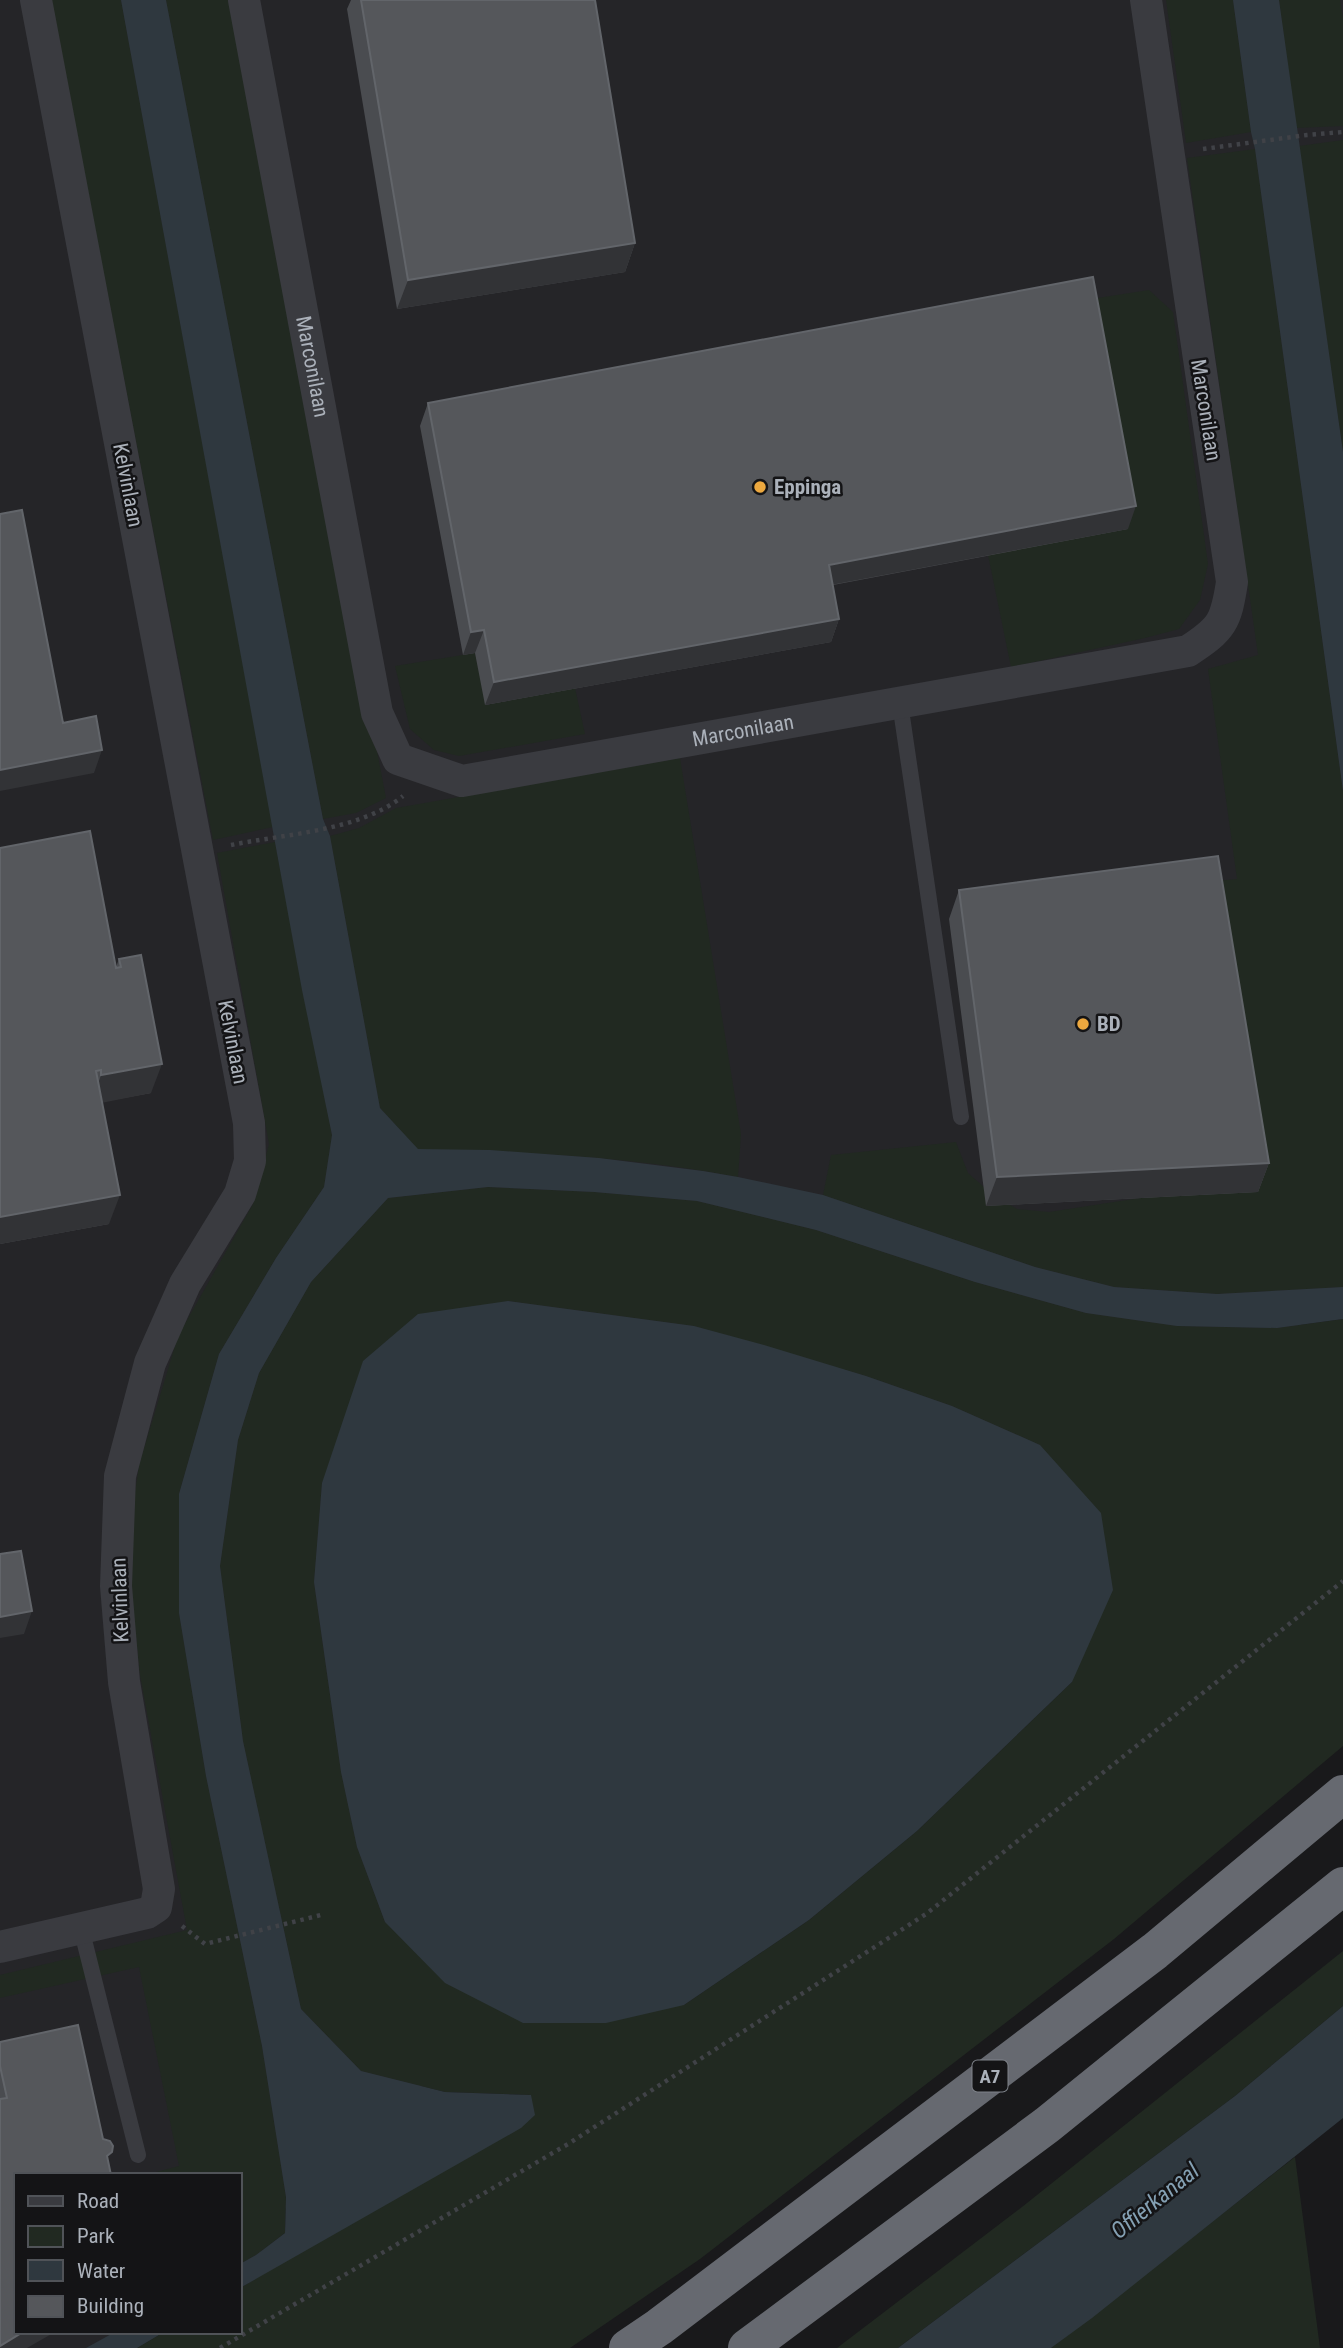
<svg xmlns="http://www.w3.org/2000/svg" width="1343" height="2348" font-family="'Roboto Condensed',sans-serif">
	<style>
		.built { fill: #252528 }
		.green { fill: #212921; fill-rule: evenodd }
		.water { fill: #2f383f }
		.lines { fill: none; stroke-linecap: round; stroke-linejoin: round }
		.path { stroke: #404247; stroke-width: 4.5; stroke-dasharray: 3.5 5; stroke-linecap: butt }
		.lane { stroke: #3a3b40; stroke-width: 16 }
		.street { stroke: #3a3b40; stroke-width: 32 }
		.highway { stroke: #666970; stroke-width: 38 }
		.wall { fill: #4a4c50 }
		.shaded-wall { fill: #323336 }
		.building { fill: #55575b; stroke: #62656a; stroke-width: 2 }
		.poi-dot { fill: #eca83f; stroke: #141416; stroke-width: 2.5 }
		.labels { text-anchor: middle; dominant-baseline: central; stroke-width: 5; stroke-linejoin: round; paint-order: stroke }
		.shield { fill: #141416; stroke: #7e8289; stroke-width: 2 }
		.shield-label { font-size: 19px; font-weight: bold; fill: #abb1ba }
		.street-label { font-size: 21px; fill: #abb1ba; stroke: #141416 }
		.poi-label { font-size: 21px; font-weight: bold; fill: #abb1ba; stroke: #141416; text-anchor: start }
		.water-label { font-size: 23px; font-style: italic; fill: #84a0b3; stroke: #141416 }
	</style>
	<rect width="100%" height="100%" fill="#19191b"/>
	<path class="built" d="M0,0H1343V1288L290,2200L240,2288V2175H16V2332H164L137,2348H0Z"/>
	<path class="green" d="M51,0H121L273,827L213,840Z
		M166,0H233L386,798L356,813L323,819Z
		M1166,0H1233L1251,132L1186,143Z
		M1279,0H1340L1343,18V126L1296,128Z
		M1343,140V452L1299,146Z
		M1255,149L1343,791V1287L1217,1294L1114,1287L1035,1267L823,1195L831,1155L956,1142L968,1173L993,1195L1017,1209L1049,1212L1257,1180L1216,881L1237,879L1208,669L1258,655L1187,158Z
		M1149,290L1173,312L1208,564L1200,600L1179,629L1145,638L1011,667L988,555L1085,300Z
		M475,653L486,705L575,688L585,734L459,756L434,750L410,729L395,666Z
		M680,758L741,1134L738,1177C633,1157 525,1151 418,1150L380,1108L330,836L359,828L396,808Z
		M275,842L332,1135L324,1187L276,1258L219,1354L179,1494V1613L206,1776L262,2046L286,2197L285,2233L256,2255L240,2264V2175H145L179,2166L139,1967L0,1998V1975L187,1930L140,1675L131,1590V1521L139,1465L178,1336L253,1204L269,1144L217,853Z
		M488,1187L594,1192L697,1201L816,1230L975,1282L1086,1313L1177,1326L1277,1328L1343,1319V1746L1114,1939L700,2259L570,2348H137L164,2332H240V2288L295,2255L531,2095L445,2092L361,2071L301,2009L243,1741L220,1566L238,1440L259,1373L311,1282L388,1198ZM508,1301L694,1326L866,1376L952,1406L1040,1445L1072,1682L917,1831L809,1920L684,2005L385,1922L357,1847L341,1772L314,1583L322,1483Z
		M1343,1951V2006L1235,2096L898,2348H837L1022,2207Z
		M1295,2157L1320,2348H1051Z"/>
	<path class="water" d="M121,0H166L323,819L330,836L380,1108L418,1149L490,1150L599,1158L703,1171L738,1177L823,1195L1035,1267L1114,1287L1217,1294L1343,1287V1319L1277,1328L1177,1326L1086,1313L975,1282L816,1230L697,1201L594,1192L488,1187L388,1198L311,1282L259,1373L238,1440L220,1566L243,1741L301,2009L361,2071L445,2092L531,2095L535,2115L521,2128L240,2288V2264L256,2255L285,2233L286,2197L262,2046L206,1776L179,1613V1494L219,1354L276,1258L324,1187L332,1135L302,990Z
		M1233,0H1279L1343,452V791L1255,149L1251,132Z
		M508,1301L694,1326L764,1345L866,1376L952,1406L1040,1445L1101,1513L1113,1590L1072,1682L917,1831L809,1920L684,2005L606,2023H523L445,1983L385,1922L357,1847L341,1772L314,1582L322,1483L363,1361L418,1314Z
		M1343,2006V2118L1092,2318L1051,2348H898L1235,2096Z
		M115,2332H164L137,2348H86Z"/>
	<g class="lines">
		<path class="path" d="M1203,149L1307,135L1343,132
			M231,845C285,834 360,831 403,796
			M182,1926L205,1944L321,1915
			M220,2348L568,2144L926,1914L1343,1581"/>
		<path class="lane" d="M900,703L961,1117
			M81,1928L138,2155"/>
		<g class="street">
			<path id="s1" d="M244,0L377,713L398,759L462,781L1188,651C1222,629 1226,622 1232,582L1146,0"/>
			<path d="M0,1947L147,1913L156,1907L159,1889L124,1682L116,1586L120,1476L150,1363L185,1284L240,1194L250,1161L249,1123L36,0"/>
		</g>
		<path class="highway" d="M628,2348L659,2327L1155,1951L1343,1794
			M747,2348L1047,2125L1343,1886"/>
	</g>
	<path class="wall" d="M351,0H595L635,243L625,272L397,309L347,9Z
		M428,403L1128,529L833,585L839,619L831,642L485,705L475,653L463,655L420,426Z
		M0,848L116,967L119,959L151,1093L102,1102L109,1224L0,1244Z
		M959,890L1269,1163L1258,1192L986,1206L949,919Z
		M78,2025L0,2348V2042Z"/>
	<path class="shaded-wall" d="M635,243L625,272L397,309L408,280Z
		M1136,506L1128,529L820,587L829,565Z
		M839,619L831,642L485,705L494,682Z
		M484,630L475,653L463,655L471,632Z
		M102,750L94,773L0,791V770Z
		M162,1064L151,1093L91,1105L101,1075Z
		M1269,1163L1258,1192L986,1206L997,1177Z
		M120,1195L109,1224L0,1244V1217Z
		M32,1611L24,1634L0,1638V1617Z
		M23,2332H55L27,2348H0V2346Z"/>
	<path class="building" d="M361,0H595L635,243L408,280Z
		M1093,277L1136,506L829,565L839,619L494,682L484,630L471,632L428,403Z
		M22,510L63,723L96,716L102,750L0,770V514Z
		M90,831L116,968L121,967L119,959L141,955L162,1064L101,1075V1070L96,1071L120,1195L0,1217V848Z
		M1218,856L1269,1163L997,1177L959,890Z
		M21,1551L32,1611L0,1617V1554Z
		M78,2025L103,2139L110,2141L113,2146L112,2152L107,2156L111,2175H16V2332H23L0,2346V2099L7,2098L0,2066V2042Z"/>
	<g class="poi-dot">
		<circle cx="760" cy="487" r="7"/>
		<circle cx="1083" cy="1024" r="7"/>
	</g>
	<g class="labels">
		<rect class="shield" x="972.5" y="2060.5" width="35" height="31" rx="5"/>
		<g class="shield-label">
			<text x="990" y="2076">A7</text>
		</g>
		<g class="street-label">
			<text stroke="none"><textPath href="#s1" startOffset="373">Marconilaan</textPath></text>
			<text transform="translate(1206 410) rotate(81)">Marconilaan</text>
			<text transform="translate(128 485) rotate(79)">Kelvinlaan</text>
			<text stroke="none"><textPath href="#s1" startOffset="1129">Marconilaan</textPath></text>
			<text transform="translate(233 1042) rotate(79)">Kelvinlaan</text>
			<text transform="translate(120 1600) rotate(-92)">Kelvinlaan</text>
		</g>
		<g class="poi-label">
			<text x="774" y="487">Eppinga</text>
			<text x="1097" y="1024">BD</text>
		</g>
		<g class="water-label">
			<text transform="translate(1155 2201) rotate(-39)">Offierkanaal</text>
		</g>
	</g>
	<rect x="14" y="2173" width="228" height="161" fill="#141416" stroke="#505358" stroke-width="2"/>
	<rect x="28" y="2196" width="35" height="10" fill="#3a3b40" stroke="#505358" stroke-width="2"/>
	<text x="77" y="2208" font-size="21" fill="#abb1ba">Road</text>
	<rect x="28" y="2226" width="35" height="21" fill="#212921" stroke="#505358" stroke-width="2"/>
	<text x="77" y="2243" font-size="21" fill="#abb1ba">Park</text>
	<rect x="28" y="2260" width="35" height="21" fill="#2f383f" stroke="#505358" stroke-width="2"/>
	<text x="77" y="2278" font-size="21" fill="#abb1ba">Water</text>
	<rect x="28" y="2296" width="35" height="21" fill="#55575b" stroke="#505358" stroke-width="2"/>
	<text x="77" y="2313" font-size="21" fill="#abb1ba">Building</text>
</svg>
